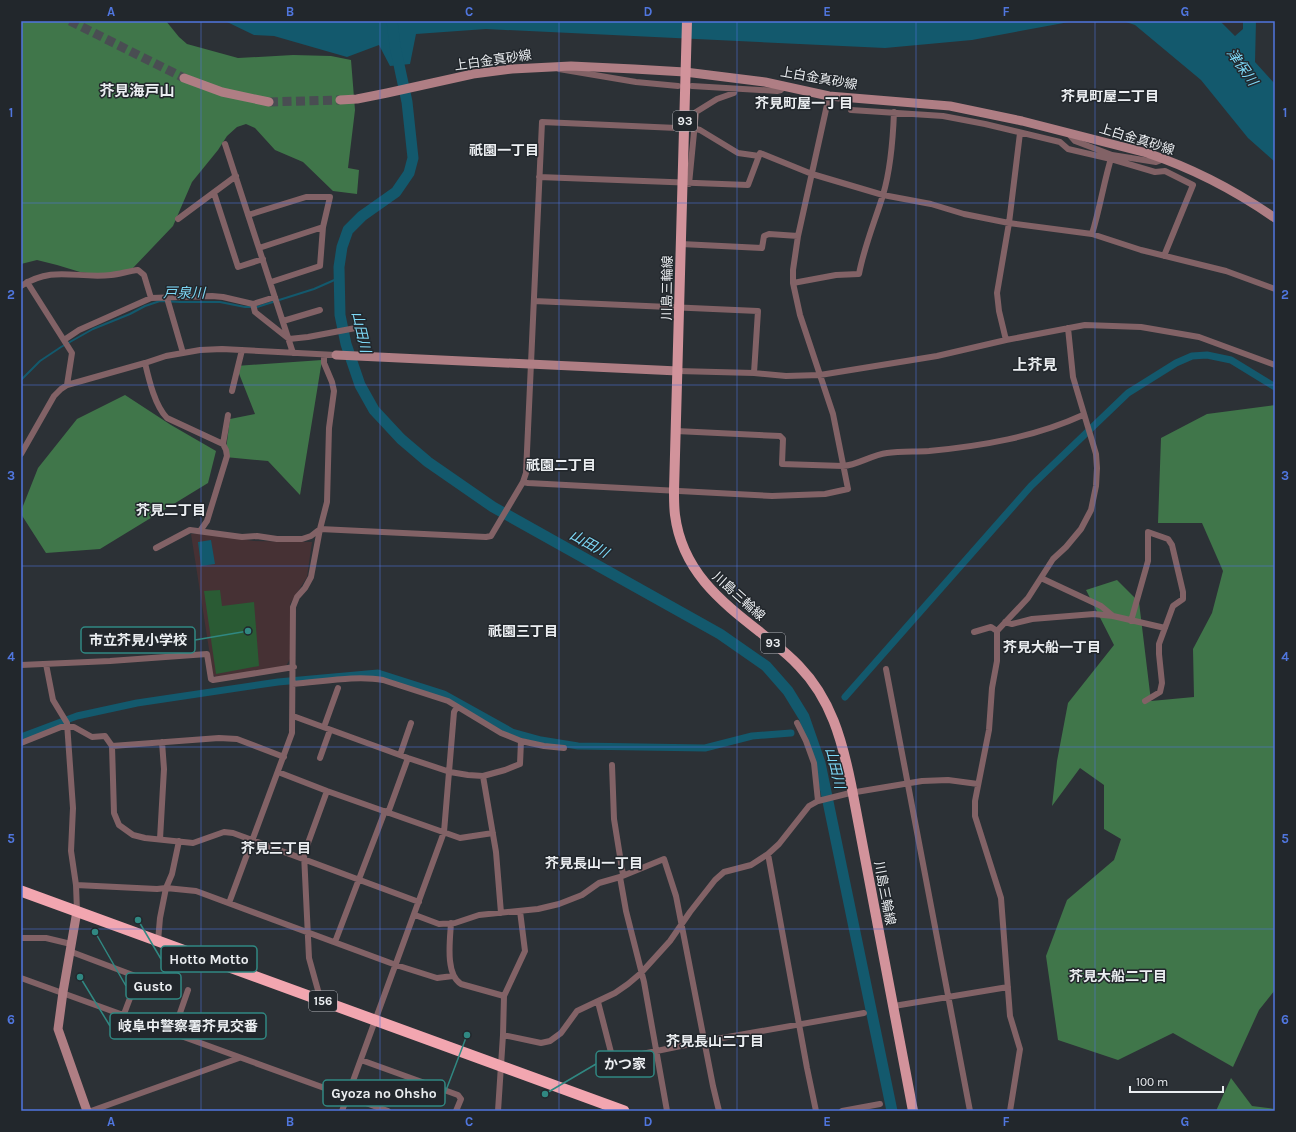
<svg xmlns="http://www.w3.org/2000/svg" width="1296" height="1132" font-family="Karla,'Noto Sans JP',sans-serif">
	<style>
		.education { fill: #463134 }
		.green { fill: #2a5b34 }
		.forest { fill: #40764a }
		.water { fill: #13596d }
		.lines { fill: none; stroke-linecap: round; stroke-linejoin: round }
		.stream { stroke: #13596d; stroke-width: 2 }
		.canal { stroke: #13596d; stroke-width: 7 }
		.river { stroke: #13596d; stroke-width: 11 }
		.secondary-tunnel { stroke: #494d52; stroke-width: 9; stroke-dasharray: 9 4.5; stroke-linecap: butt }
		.street { stroke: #826266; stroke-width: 6 }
		.secondary { stroke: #af7e84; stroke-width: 9 }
		.primary { stroke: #d2939b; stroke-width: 10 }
		.highway { stroke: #f2a6b0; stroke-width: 11 }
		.grid { fill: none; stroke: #5076de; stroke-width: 1; stroke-opacity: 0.55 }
		.labels { text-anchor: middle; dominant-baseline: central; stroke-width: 3; stroke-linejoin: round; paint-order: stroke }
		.shield { fill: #22272c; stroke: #afb2b6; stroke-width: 1 }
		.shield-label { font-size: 12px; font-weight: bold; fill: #ebeef1 }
		.street-label { font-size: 13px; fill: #ebeef1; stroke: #22272c }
		.water-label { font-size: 14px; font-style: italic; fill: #7ed9f7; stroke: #22272c }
		.neighbourhood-label { font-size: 14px; font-weight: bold; fill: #ebeef1; stroke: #22272c }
		.quarter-label { font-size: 15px; font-weight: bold; fill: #ebeef1; stroke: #22272c }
		.leader { fill: none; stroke: #308882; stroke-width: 1.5 }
		.callout-dot { fill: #308882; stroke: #22272c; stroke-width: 1.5 }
		.callout { fill: #22272c; stroke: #308882; stroke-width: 1.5 }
		.callout-label { font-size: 14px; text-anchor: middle; font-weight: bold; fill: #ebeef1 }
		.neatline { fill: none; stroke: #5076de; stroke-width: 1.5 }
		.grid-label { font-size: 13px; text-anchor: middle; font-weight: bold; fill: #5076de }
	</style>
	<rect width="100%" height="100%" fill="#2c3136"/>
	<path class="education" d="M191,534H206L254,541L312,542L307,577L290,604V659L286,666L216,677L213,675Z"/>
	<path class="green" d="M220,590L222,606L254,602L259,666L216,674L204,591Z"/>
	<path class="forest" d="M21,21H166L179,37L187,44L238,58L293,55L331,56L351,60L355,110L348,168L359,170L357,194L333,191L303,162L275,150L255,128L246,124L237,127L227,136L218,150L192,182L173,226L132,269L110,276L80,272L57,265L37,260L21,264Z
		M322,360L300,495L268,461L225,457L230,419L255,414L236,366Z
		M125,395L171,425L216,451L208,483L100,549L46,553L21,514V511L38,468L77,419Z
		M1275,405V990L1259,1010L1233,1067L1173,1033L1118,1060L1058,1040L1046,956L1067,900L1114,860L1121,839L1104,829V785L1080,768L1052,806L1057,761L1068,703L1114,645L1086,590L1117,580L1139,602L1151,701L1194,697L1193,649L1212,613L1223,571L1202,523H1158L1161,438L1207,414Z
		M1231,1078L1252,1106L1275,1109V1111H1216Z"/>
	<path class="water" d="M225,21H1068L1069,22L972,40L885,48L486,29L416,34L410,64L390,66L379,45L347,57L274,36L254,35Z
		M1123,21H1220L1235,36L1243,29V21H1256L1255,62L1275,84V162L1248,138L1201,80L1135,25Z
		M211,540L215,564L201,566L198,542Z"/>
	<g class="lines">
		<path class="stream" d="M21,380L40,361L61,347L93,329L130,314L145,306L160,301L180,302H220L245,307H257L314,289L339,278"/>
		<path class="canal" d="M845,697L1031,486L1128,393L1176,363L1192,356L1207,355L1231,360L1275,387
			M21,737L77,716L137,703L278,682L378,673L444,694L512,732L541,740L578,746L705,748L752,736L791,733"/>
		<path class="river" d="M392,21L395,46L407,102L413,158L409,173L396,192L362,216L348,230L342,247L339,267L340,315L346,344L360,385L374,410L401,439L428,462L493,507L720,634L766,666L788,691L804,717L820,763L892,1111"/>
		<path class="secondary-tunnel" d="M70,21L184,78
			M269,102L340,100"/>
		<path class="street" d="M559,69L636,82L678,86
			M692,86L777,91L781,90L784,85
			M851,110L943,116L985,124L1060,142L1068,149L1111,159L1155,172L1165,171L1193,185L1164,256
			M692,128L700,130L738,153L759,156
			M1068,133L1075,141L1112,155C1104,181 1100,208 1092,234
			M225,144L293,353
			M1112,155L1156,162L1164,159
			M539,177L748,185L760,153L812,174L883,195L931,204L964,214L1009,223L1092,234L1141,250L1226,271L1275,289
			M689,184L696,112L717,99L734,93L735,89
			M214,193L238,267L263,259
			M248,215L306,197H330L323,227L320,266L271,282
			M178,219L236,176
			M681,244L762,248L764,236L769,234L798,236
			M259,248L323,227
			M27,282L72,353L67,385
			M793,283L836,275L859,274C864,247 875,221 883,195C891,168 893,139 894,112
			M21,286C54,265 76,279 111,275C120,274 129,271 138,270L144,275L151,298
			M167,298L183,353
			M534,301L758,311L754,373
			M253,304L255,312L289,339L308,337L361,327
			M283,321L320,310
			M64,340L79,330L151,298L212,296L223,297L253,304L275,297
			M1006,340L999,311L997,293L1009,223L1020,133
			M145,363C149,380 155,406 167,418L223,444
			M678,371L754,373L786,376L820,375L937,356L1006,340L1085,325L1141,327L1199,337L1275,365
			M232,391L242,350
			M676,431L780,436L783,439L782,464L843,466C858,465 871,455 887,453C901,451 915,452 929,451C982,446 1035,437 1083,415
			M21,454L54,396L61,389L67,385L145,363L166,356L200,350L222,349L336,355
			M523,482L528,483L772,496L825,494L848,489L833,414L800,315L793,283V270L798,236L829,96
			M200,531L207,521L227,456L226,450L223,444L228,415
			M156,548L190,530L242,537L257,536L277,539H302L311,536L320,529L486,537L491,536L523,482L526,473L542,122L677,128
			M1041,578L1101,606L1113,616
			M1131,621L1148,561V532L1168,539L1172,545L1183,592V599L1173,606L1159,644V654L1162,683L1160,692L1145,701
			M1005,622L1012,624L1032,619L1094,614L1113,616L1165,628
			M974,632L991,627L997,631
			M46,664L53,700L67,723L73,808L71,851L76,885L77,911
			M21,665L110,661L207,654L211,679L213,680L294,667
			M886,669L970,1111
			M293,684C321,682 356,675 383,680L448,701L501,733L521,741L544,746L564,748
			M293,716L408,758L450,772L468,775L483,776L505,770L520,764L521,741
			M797,723L806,741L814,763L818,801L850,793L922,781L948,780L978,784
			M324,727L338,688
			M21,743L61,727H74L92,737L105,736L112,746L114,813L119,825L133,835L145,838L193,843L224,832L233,833L419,902
			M112,746L219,738L237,739L284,757
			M400,755L411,723
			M320,758L330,730
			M612,765L614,819L623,875
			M278,772L327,791L460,838L493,833
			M483,776L496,852L501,913
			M388,813L408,758
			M160,839L164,769L162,742
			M768,854L807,1068L816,1111
			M620,877L626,911L644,982L667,1111
			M76,885L157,889L166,888L196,891L396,965L437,978L453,976
			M229,903L292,733L293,607L297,597L305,588L311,577L320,529L327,502L329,428L334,391L332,382L324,363V355
			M415,915L439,924L455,923L479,915L538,909L559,904L582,895L599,883L620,877L664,859L676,896L713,1086L719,1111
			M451,923C450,940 445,974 461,984L504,996
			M21,938H46L71,944
			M158,941L160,918L166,888L172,874L179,841
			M335,942L385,811
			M69,951L138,977L124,1014
			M21,978L388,1111
			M318,999L319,994L309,958L304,854L327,791
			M598,1002L613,1060L705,1041L864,1013
			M894,1006L1008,987
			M173,1033L188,990
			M503,1035L541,1043L550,1041L561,1033L577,1011L615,993L628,984L641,973L670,941L690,912L715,880L724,872L751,865L768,854L779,844L809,806L818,801
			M361,1060L458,1095L461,1099L456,1111
			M91,1111L239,1058
			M342,1111L444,832L454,712L457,707
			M498,1111L503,1035L504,996L525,951L520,911
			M842,1111L880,1104
			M1010,1111L1020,1049L1010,1016L1001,898L975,816V801L989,730L992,688L997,661V631L1028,598L1053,559L1066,547L1081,529L1091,510L1096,486L1097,468L1096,454L1073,377L1068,328"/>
		<path class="secondary" d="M184,78L222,92L269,102
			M340,100L357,99L387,93L473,74L512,69L571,66L634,69L685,72L765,82L829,96L950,106L1022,121L1147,153C1192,168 1236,191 1275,218
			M336,355L678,371
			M77,911L63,992L58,1029L87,1111"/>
		<path class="primary" d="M687,21L674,491C674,499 674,507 675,515C682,570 719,600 760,632C773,643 787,653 799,666C831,699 842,740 851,784L913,1111"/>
		<path class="highway" d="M21,891L624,1111"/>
	</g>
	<path class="grid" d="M201,21V1111M380,21V1111M559,21V1111M737,21V1111M916,21V1111M1095,21V1111M21,203H1275M21,385H1275M21,566H1275M21,747H1275M21,929H1275"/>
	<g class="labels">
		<g class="shield">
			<rect x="673" y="111" width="24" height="20" rx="3"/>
			<rect x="761" y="633" width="24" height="20" rx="3"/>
			<rect x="309" y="991" width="28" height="20" rx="3"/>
		</g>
		<g class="shield-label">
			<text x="685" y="121">93</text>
			<text x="773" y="643">93</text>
			<text x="323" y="1001">156</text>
		</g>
		<g class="street-label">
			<text transform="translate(493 60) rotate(-8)">上白金真砂線</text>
			<text transform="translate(819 78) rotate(10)">上白金真砂線</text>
			<text transform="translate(1137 139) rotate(17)">上白金真砂線</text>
			<text transform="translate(667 288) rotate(-89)">川島三輪線</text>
			<text transform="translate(739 596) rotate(42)">川島三輪線</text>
			<text transform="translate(885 893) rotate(79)">川島三輪線</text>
		</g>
		<g class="water-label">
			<text transform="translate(1242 67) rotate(55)">津保川</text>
			<text transform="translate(184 293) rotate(1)">戸泉川</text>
			<text transform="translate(361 332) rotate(77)">山田川</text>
			<text transform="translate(589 544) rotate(29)">山田川</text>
			<text transform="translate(835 768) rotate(76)">山田川</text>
		</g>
		<g class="neighbourhood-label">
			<text x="1110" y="96">芥見町屋二丁目</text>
			<text x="804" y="103">芥見町屋一丁目</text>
			<text x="504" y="150">祇園一丁目</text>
			<text x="561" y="465">祇園二丁目</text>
			<text x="171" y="510">芥見二丁目</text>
			<text x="523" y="631">祇園三丁目</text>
			<text x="1052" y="647">芥見大船一丁目</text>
			<text x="276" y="848">芥見三丁目</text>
			<text x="594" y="863">芥見長山一丁目</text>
			<text x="1118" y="976">芥見大船二丁目</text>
			<text x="715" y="1041">芥見長山二丁目</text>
		</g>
		<g class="quarter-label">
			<text x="137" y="91">芥見海戸山</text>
			<text x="1035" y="365">上芥見</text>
		</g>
	</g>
	<path class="leader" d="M248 631L195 640M138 920L161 959M95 932L126 986M80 977L110 1026M545 1094L596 1064M467 1035L445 1093"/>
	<g class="callout-dot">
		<circle cx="248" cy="631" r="4"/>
		<circle cx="138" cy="920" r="4"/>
		<circle cx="95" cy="932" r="4"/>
		<circle cx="80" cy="977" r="4"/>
		<circle cx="545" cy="1094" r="4"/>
		<circle cx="467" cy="1035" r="4"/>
	</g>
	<g class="callout">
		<rect x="81" y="627" width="114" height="26" rx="4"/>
		<rect x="161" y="946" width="96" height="26" rx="4"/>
		<rect x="126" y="973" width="55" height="26" rx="4"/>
		<rect x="110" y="1013" width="156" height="26" rx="4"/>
		<rect x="596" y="1051" width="58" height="26" rx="4"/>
		<rect x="323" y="1080" width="122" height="26" rx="4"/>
	</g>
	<g class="callout-label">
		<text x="138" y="645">市立芥見小学校</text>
		<text x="209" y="964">Hotto Motto</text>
		<text x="153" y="991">Gusto</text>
		<text x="188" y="1031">岐阜中警察署芥見交番</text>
		<text x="625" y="1069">かつ家</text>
		<text x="384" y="1098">Gyoza no Ohsho</text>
	</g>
	<rect width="1296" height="1132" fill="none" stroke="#22272c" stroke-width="44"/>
	<path d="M1130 1086v6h93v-6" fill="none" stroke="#ebeef1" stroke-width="2"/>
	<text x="1136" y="1086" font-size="12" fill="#ebeef1" stroke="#22272c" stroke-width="3" paint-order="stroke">100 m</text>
	<rect x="22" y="22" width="1252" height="1088" class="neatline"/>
	<g class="grid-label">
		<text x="111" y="16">A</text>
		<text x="290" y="16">B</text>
		<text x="469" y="16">C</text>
		<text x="648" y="16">D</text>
		<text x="827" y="16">E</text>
		<text x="1006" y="16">F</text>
		<text x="1185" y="16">G</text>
		<text x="11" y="117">1</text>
		<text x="1285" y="117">1</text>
		<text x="11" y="299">2</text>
		<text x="1285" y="299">2</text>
		<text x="11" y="480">3</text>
		<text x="1285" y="480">3</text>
		<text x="11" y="661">4</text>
		<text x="1285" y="661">4</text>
		<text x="11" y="843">5</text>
		<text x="1285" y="843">5</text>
		<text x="11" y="1024">6</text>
		<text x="1285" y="1024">6</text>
		<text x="111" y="1126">A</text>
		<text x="290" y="1126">B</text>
		<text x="469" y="1126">C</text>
		<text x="648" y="1126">D</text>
		<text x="827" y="1126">E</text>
		<text x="1006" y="1126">F</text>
		<text x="1185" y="1126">G</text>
	</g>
</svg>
